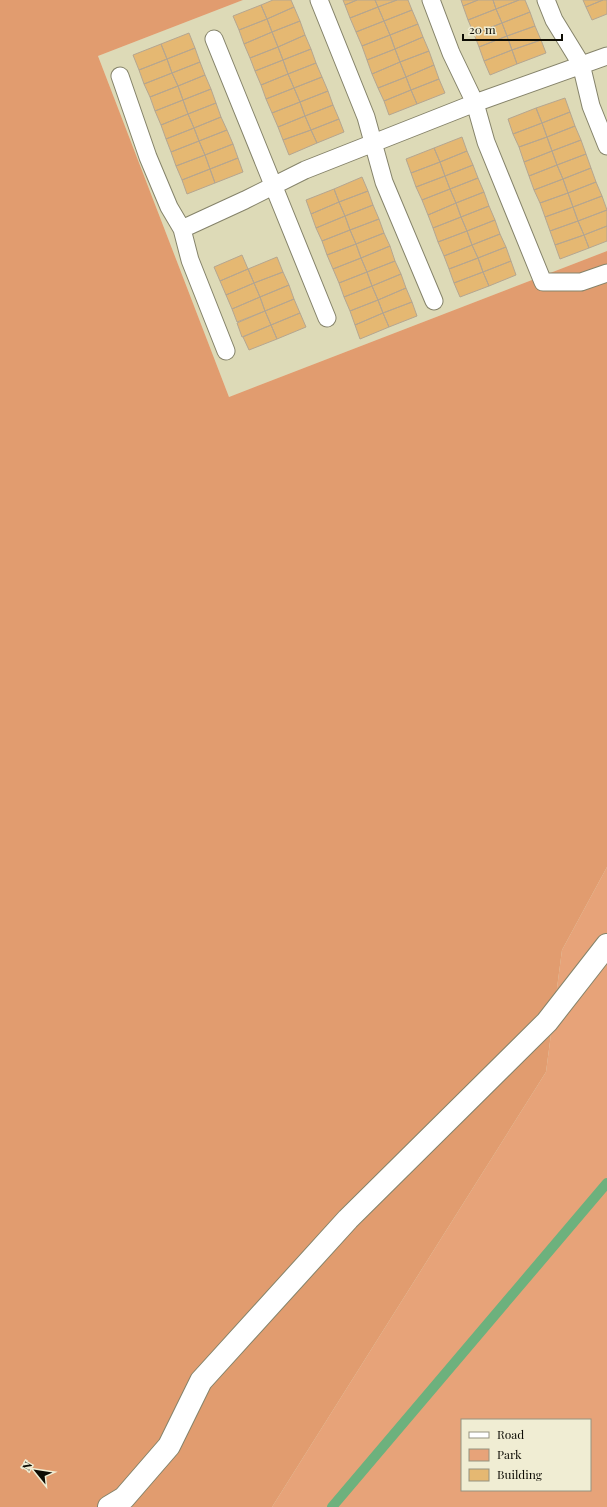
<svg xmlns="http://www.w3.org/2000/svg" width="607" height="1507" font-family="'Playfair Display',serif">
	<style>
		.built { fill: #dddab7 }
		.green { fill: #e7a379; fill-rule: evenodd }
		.forest { fill: #e19c6f }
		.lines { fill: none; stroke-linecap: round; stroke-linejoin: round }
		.stream { stroke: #6db17d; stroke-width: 10 }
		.building { fill: #e5b872; stroke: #b5a690 }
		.lane-casing { stroke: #85836a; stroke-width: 19 }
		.street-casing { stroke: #85836a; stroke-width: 24 }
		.lane { stroke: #fff; stroke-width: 17 }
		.street { stroke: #fff; stroke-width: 22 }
	</style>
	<rect width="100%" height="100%" fill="#e3e0c6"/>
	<path class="built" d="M243,0H607V251L229,397L98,56Z"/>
	<path class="green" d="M607,867V1507H272L546,1072L562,950ZM462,1420H590V1490H462Z"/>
	<path class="forest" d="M0,0H243L98,56L229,397L607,251V867L562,950L546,1072L272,1507H0Z"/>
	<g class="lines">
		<path class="stream" d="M332,1507L607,1183"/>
	</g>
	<path class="building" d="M273,0H291L294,7L267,19L261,5Z
		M343,0H357L345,5Z
		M357,0H375L378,7L350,18L345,5Z
		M375,0H397L378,7Z
		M397,0H408L412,10L384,21L378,7Z
		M461,0H478L463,6Z
		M478,0H493L496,9L468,20L463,6Z
		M493,0H519L496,9Z
		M519,0H525L530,12L502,23L496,9Z
		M583,0H603L586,7Z
		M603,0H607V14L592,20L586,7Z
		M261,5L267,19L239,30L233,16Z
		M294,7L300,21L272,32L267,19Z
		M378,7L384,21L356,32L350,18Z
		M496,9L502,23L474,34L468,20Z
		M412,10L418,24L390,35L384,21Z
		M530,12L535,26L507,36L502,23Z
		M267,19L272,32L244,44L239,30Z
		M300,21L305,35L278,47L272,32Z
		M384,21L390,35L362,46L356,32Z
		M502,23L507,36L479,47L474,34Z
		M418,24L423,37L395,49L390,35Z
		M535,26L541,40L512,50L507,36Z
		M272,32L278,47L250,58L244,44Z
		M189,33L195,48L167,59L161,44Z
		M305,35L311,49L283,60L278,47Z
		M390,35L395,49L367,60L362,46Z
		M507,36L512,50L484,61L479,47Z
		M423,37L429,51L400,62L395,49Z
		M541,40L546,53L517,64L512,50Z
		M161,44L167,59L139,70L133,55Z
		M278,47L283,60L255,71L250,58Z
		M195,48L200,62L172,73L167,59Z
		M311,49L316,63L288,74L283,60Z
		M395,49L400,62L372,74L367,60Z
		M512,50L517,64L490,75L484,61Z
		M429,51L434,65L406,77L400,62Z
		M167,59L172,73L144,84L139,70Z
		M283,60L288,74L261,85L255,71Z
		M200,62L205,75L178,86L172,73Z
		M400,62L406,77L378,88L372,74Z
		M316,63L322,77L294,88L288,74Z
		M434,65L439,79L411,90L406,77Z
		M172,73L178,86L150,97L144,84Z
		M288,74L294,88L266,99L261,85Z
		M205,75L211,89L183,100L178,86Z
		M322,77L328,91L300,102L294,88Z
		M406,77L411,90L384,101L378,88Z
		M439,79L445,93L417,104L411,90Z
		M178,86L183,100L155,111L150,97Z
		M294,88L300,102L272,113L266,99Z
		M211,89L216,103L188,114L183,100Z
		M411,90L417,104L389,115L384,101Z
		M328,91L333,105L305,116L300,102Z
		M565,98L570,112L542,123L536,108Z
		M183,100L188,114L161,125L155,111Z
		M300,102L305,116L278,127L272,113Z
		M216,103L221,117L194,128L188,114Z
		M333,105L339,119L311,130L305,116Z
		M536,108L542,123L513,134L508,119Z
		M570,112L575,126L547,137L542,123Z
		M188,114L194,128L166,139L161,125Z
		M305,116L311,130L283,140L278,127Z
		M221,117L227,130L199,141L194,128Z
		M339,119L344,132L317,143L311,130Z
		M542,123L547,137L519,147L513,134Z
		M575,126L581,140L552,151L547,137Z
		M194,128L199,141L171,152L166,139Z
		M227,130L233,144L205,155L199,141Z
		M311,130L317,143L289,155L283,140Z
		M462,137L467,151L440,162L434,148Z
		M547,137L552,151L524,162L519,147Z
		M581,140L586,154L557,165L552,151Z
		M199,141L205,155L176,166L171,152Z
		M233,144L238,158L210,169L205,155Z
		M434,148L440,162L411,173L406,159Z
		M467,151L473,165L445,176L440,162Z
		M552,151L557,165L529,176L524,162Z
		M586,154L591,168L563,179L557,165Z
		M205,155L210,169L182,180L176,166Z
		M238,158L243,172L215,183L210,169Z
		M440,162L445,176L416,187L411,173Z
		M473,165L478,178L450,189L445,176Z
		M557,165L563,179L534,190L529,176Z
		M591,168L596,182L568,193L563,179Z
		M210,169L215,183L187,194L182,180Z
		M445,176L450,189L422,200L416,187Z
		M362,177L368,191L339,202L334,189Z
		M478,178L484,192L456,203L450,189Z
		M563,179L568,193L540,203L534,190Z
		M596,182L602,196L573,207L568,193Z
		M334,189L339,202L311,214L306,200Z
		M450,189L456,203L428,215L422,200Z
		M368,191L373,205L345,216L339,202Z
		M484,192L489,206L461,217L456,203Z
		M568,193L573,207L545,217L540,203Z
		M602,196L607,210L578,221L573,207Z
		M339,202L345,216L316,228L311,214Z
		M456,203L461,217L433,228L428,215Z
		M373,205L379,219L350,230L345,216Z
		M489,206L495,220L467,231L461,217Z
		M573,207L578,221L550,231L545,217Z
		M607,210V226L584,235L578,221Z
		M345,216L350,230L322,241L316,228Z
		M461,217L467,231L438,242L433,228Z
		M379,219L384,233L356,244L350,230Z
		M495,220L500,234L472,245L467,231Z
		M578,221L584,235L555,245L550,231Z
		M607,226V241L589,248L584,235Z
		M350,230L356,244L327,255L322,241Z
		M467,231L472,245L444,256L438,242Z
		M384,233L390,246L361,258L356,244Z
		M500,234L506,247L478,258L472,245Z
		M584,235L589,248L560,259L555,245Z
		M356,244L361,258L333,269L327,255Z
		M472,245L478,258L449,269L444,256Z
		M390,246L395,261L367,272L361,258Z
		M506,247L511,261L483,272L478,258Z
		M242,255L248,269L220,281L214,267Z
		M277,257L283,272L254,283L248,269Z
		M361,258L367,272L339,283L333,269Z
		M478,258L483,272L454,283L449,269Z
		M395,261L401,274L372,286L367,272Z
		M511,261L516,275L489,286L483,272Z
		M248,269L254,283L226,295L220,281Z
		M283,272L289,285L260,297L254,283Z
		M367,272L372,286L344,297L339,283Z
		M483,272L489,286L460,297L454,283Z
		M401,274L406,288L378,300L372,286Z
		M254,283L260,297L232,309L226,295Z
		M289,285L294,299L265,311L260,297Z
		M372,286L378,300L350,311L344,297Z
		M406,288L412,302L383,313L378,300Z
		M260,297L265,311L237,322L232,309Z
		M294,299L300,313L271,325L265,311Z
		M378,300L383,313L355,325L350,311Z
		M412,302L417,316L389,327L383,313Z
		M265,311L271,325L242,337L237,323Z
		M300,313L306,327L277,339L271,325Z
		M383,313L389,327L360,339L355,325Z
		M271,325L277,339L249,350L243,337Z"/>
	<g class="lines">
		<g class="lane-casing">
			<path id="lane" d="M319,0L366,117L384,182L434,301
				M431,0L451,53L475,103L486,142L543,282H581L607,273
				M546,0L554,20L581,64L591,106L607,146
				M214,39L327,318
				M120,76L148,157L169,207L182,229L190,260L226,351
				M182,229L245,200L305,170L475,103L607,56"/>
		</g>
		<g class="street-casing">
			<path id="street" d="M109,1507L124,1498L169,1446L201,1381L348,1219L547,1022L607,945"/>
		</g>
		<use href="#lane" class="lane"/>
		<use href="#street" class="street"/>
	</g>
	<rect x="461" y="1419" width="130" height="72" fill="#f0edd3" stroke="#959380"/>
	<rect x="469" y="1432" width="20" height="6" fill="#ffffff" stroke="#959380"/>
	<text x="497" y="1439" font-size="12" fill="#0d0c04">Road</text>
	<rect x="469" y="1449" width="20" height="12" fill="#e7a379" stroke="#959380"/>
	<text x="497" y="1459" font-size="12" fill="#0d0c04">Park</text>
	<rect x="469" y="1469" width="20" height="12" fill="#e5b872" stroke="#959380"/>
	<text x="497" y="1479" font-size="12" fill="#0d0c04">Building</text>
	<g transform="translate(36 1471) rotate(300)" stroke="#f0edd3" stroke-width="3" paint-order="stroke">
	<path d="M0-3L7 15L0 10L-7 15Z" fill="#0d0c04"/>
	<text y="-6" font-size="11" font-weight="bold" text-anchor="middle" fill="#0d0c04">N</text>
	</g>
	<path d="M463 34v6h99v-6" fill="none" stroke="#0d0c04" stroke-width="2"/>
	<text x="469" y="34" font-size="12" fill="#0d0c04" stroke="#f0edd3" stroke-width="3" paint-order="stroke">20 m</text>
</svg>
